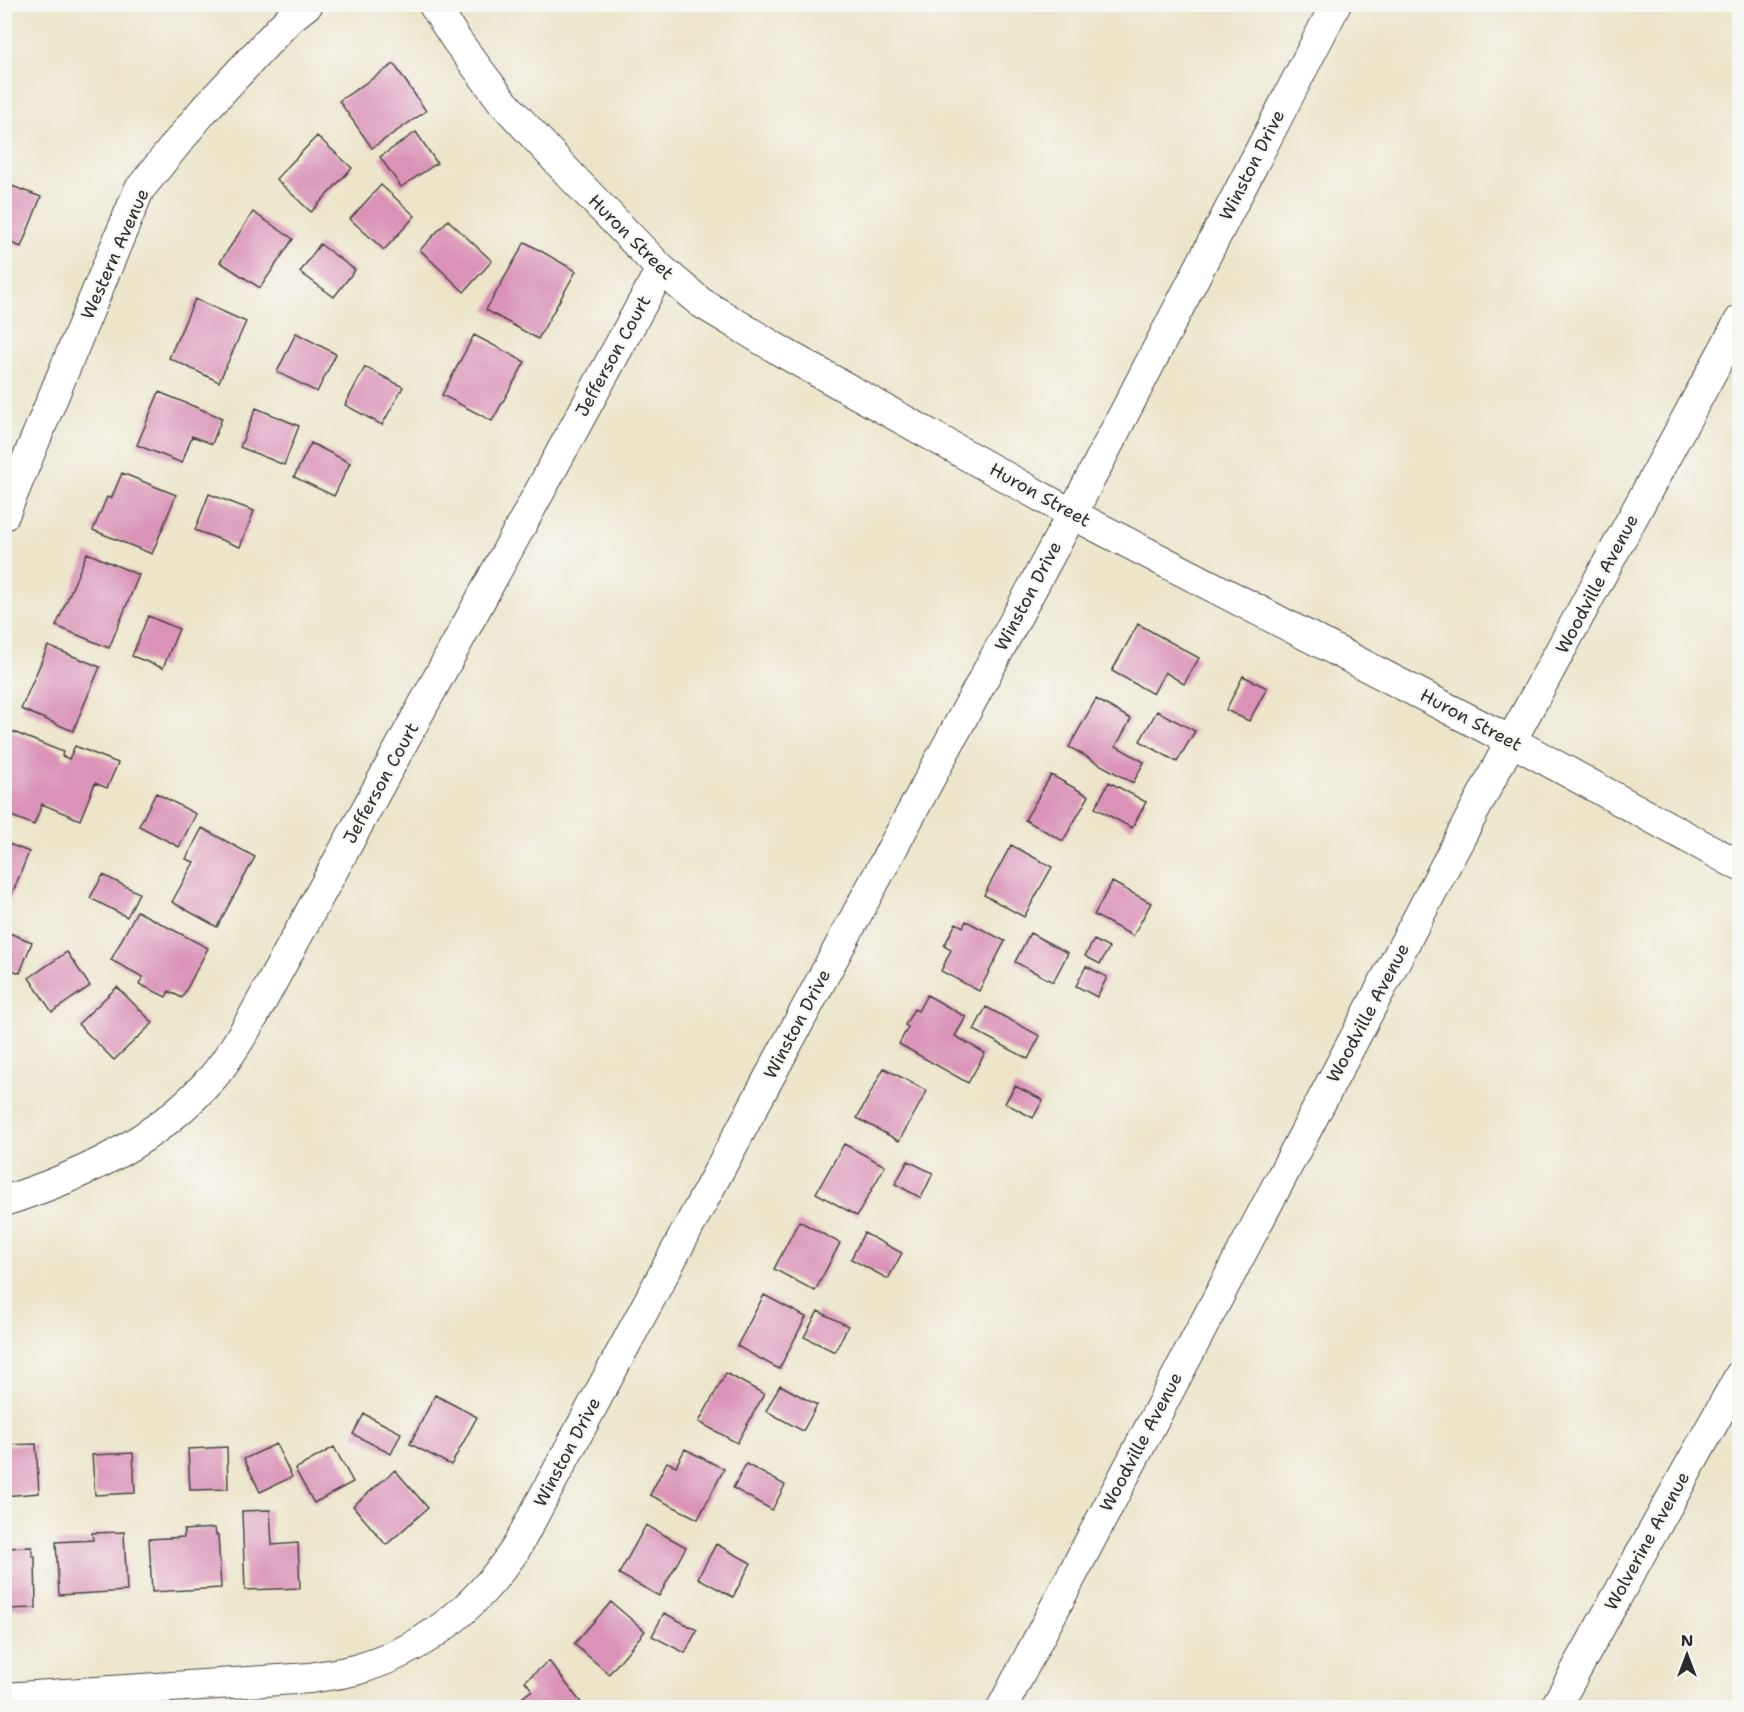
<svg xmlns="http://www.w3.org/2000/svg" width="1744" height="1712" font-family="'Shantell Sans',sans-serif">
	<style>
		.building { fill: #da93b7 }
		.lines { fill: none; stroke-linecap: round; stroke-linejoin: round }
		.street-casing { stroke: #484743; stroke-width: 32 }
		.street { stroke: #fff; stroke-width: 30 }
		.labels { text-anchor: middle; dominant-baseline: central; stroke-width: 4.5; stroke-linejoin: round; paint-order: stroke }
		.street-label { font-size: 18px; fill: #2b2b2b; stroke: #f6f6f2 }
	</style>
	<rect width="100%" height="100%" fill="#f6f6f2"/>
	<filter id="ink" filterUnits="userSpaceOnUse"><feTurbulence type="fractalNoise" baseFrequency=".0167" numOctaves="2"/><feDisplacementMap in="SourceGraphic" scale="12" xChannelSelector="R" yChannelSelector="G"/><feConvolveMatrix kernelMatrix="1 2 1 2 8 2 1 2 1" color-interpolation-filters="sRGB"/></filter>
	<filter id="wash" filterUnits="userSpaceOnUse"><feTurbulence type="fractalNoise" baseFrequency=".008" numOctaves="4" result="noise"/><feDisplacementMap in="SourceGraphic" scale="24" xChannelSelector="R" yChannelSelector="G"/><feGaussianBlur stdDeviation="1.35" result="paint"/><feColorMatrix in="noise" values="0 0 0 0 0 0 0 0 0 0 0 0 0 0 0 0 0 1.4 0 .05"/><feComposite in="paint" operator="in"/></filter>
	<g filter="url(#wash)">
		<rect width="100%" height="100%" fill="#ece5ca"/>
		<g id="blocks">
			<path class="building" d="M394,64L426,111L372,148L339,101Z
				M416,132L437,163L401,187L380,157Z
				M317,136L352,168L311,212L276,179Z
				M4,183L41,197L21,247L4,240Z
				M381,185L415,216L384,250L350,219Z
				M253,212L293,239L260,288L220,262Z
				M448,220L492,261L464,292L420,250Z
				M525,242L576,271L538,339L486,310Z
				M320,244L355,270L334,297L300,272Z
				M195,299L246,322L219,382L169,358Z
				M296,333L336,354L317,392L277,372Z
				M474,335L525,362L492,421L442,395Z
				M365,367L403,387L382,425L345,405Z
				M159,392L222,418L212,444L192,436L182,463L137,445Z
				M256,408L299,426L284,465L240,447Z
				M311,443L350,463L334,496L294,477Z
				M122,473L176,495L152,554L93,530L107,497L111,499Z
				M209,494L254,511L240,547L195,530Z
				M87,553L139,575L109,648L56,626Z
				M148,616L179,629L163,668L132,656Z
				M1138,624L1199,658L1184,684L1165,672L1153,694L1112,671Z
				M48,646L100,667L73,731L21,709Z
				M1243,676L1267,688L1249,721L1226,710Z
				M1096,699L1131,719L1116,746L1144,762L1133,783L1069,747Z
				M1157,711L1195,731L1177,762L1140,741Z
				M11,731L63,752L62,756L69,759L75,746L118,763L107,788L95,783L80,820L42,804L34,825L4,813V746Z
				M1051,775L1089,796L1063,841L1025,820Z
				M1109,782L1146,802L1132,828L1095,808Z
				M156,793L196,814L179,847L139,826Z
				M202,828L255,857L217,927L172,902L194,862L186,859Z
				M4,842L29,852L5,912H4Z
				M1011,845L1052,867L1024,917L984,895Z
				M103,875L139,893L127,917L90,898Z
				M1112,882L1151,903L1133,936L1094,915Z
				M137,911L208,948L182,998L169,991L166,997L139,984L143,977L111,960Z
				M966,921L1005,941L979,991L941,971L951,950L944,946L956,923L963,927Z
				M4,931L32,942L20,973L4,967Z
				M1030,933L1068,953L1053,982L1015,962Z
				M1094,940L1109,948L1100,964L1085,956Z
				M67,952L90,986L52,1012L29,978Z
				M1086,966L1107,977L1097,997L1076,986Z
				M117,987L153,1023L114,1060L78,1024Z
				M927,995L966,1017L955,1036L985,1053L968,1083L899,1044L908,1027L905,1025L914,1009L918,1011Z
				M986,1007L1040,1036L1028,1059L974,1030Z
				M884,1068L927,1091L899,1141L857,1118Z
				M1015,1086L1043,1100L1033,1118L1005,1103Z
				M844,1144L885,1166L857,1216L816,1193Z
				M908,1161L933,1173L921,1198L895,1184Z
				M799,1221L840,1243L815,1291L774,1269Z
				M864,1233L902,1253L888,1279L851,1259Z
				M764,1295L806,1317L779,1369L737,1346Z
				M818,1311L848,1326L835,1352L804,1337Z
				M726,1373L764,1394L737,1443L699,1422Z
				M780,1385L817,1405L803,1431L766,1411Z
				M435,1395L477,1417L451,1465L410,1444Z
				M364,1414L401,1433L391,1454L353,1434Z
				M36,1444L39,1493L4,1496V1445Z
				M276,1444L292,1477L260,1492L244,1459Z
				M227,1447L228,1489L190,1490L188,1449Z
				M334,1447L353,1482L314,1503L295,1469Z
				M685,1449L724,1469L698,1519L650,1495L667,1462L676,1466Z
				M133,1453L135,1493L95,1495L92,1455Z
				M746,1464L785,1485L772,1510L733,1488Z
				M395,1470L428,1508L386,1545L353,1506Z
				M270,1510L272,1545L298,1543L300,1588L245,1590L242,1511Z
				M646,1525L686,1547L659,1596L619,1574Z
				M215,1528L216,1535H218L221,1588L152,1592L149,1539L184,1537V1530Z
				M124,1532L127,1591L59,1595L56,1542L93,1540L92,1533Z
				M716,1544L751,1563L733,1597L698,1578Z
				M32,1547V1556H35L36,1608L4,1609V1548Z
				M611,1602L645,1631L609,1674L574,1644Z
				M664,1613L697,1630L685,1653L652,1636Z
				M549,1661L585,1708H517L514,1704L532,1690L525,1681Z"/>
		</g>
	</g>
	<g filter="url(#ink)">
		<use href="#blocks" fill-opacity="0" stroke="#484743" stroke-width="1.5"/>
		<g class="lines">
			<g class="street-casing">
				<path id="street" d="M433,4L457,41L502,101L572,177L661,269L700,302L784,353L1072,514L1511,741L1740,866
					M4,515L139,190L203,111L290,18L308,4
					M4,1201C83,1176 156,1141 212,1078C228,1060 240,1038 253,1017L661,269
					M4,1698L310,1678C325,1675 341,1674 355,1670C423,1651 476,1607 515,1550L1072,514L1336,4
					M1002,1708L1511,741L1740,320
					M1555,1708L1740,1375"/>
			</g>
			<use href="#street" class="street"/>
		</g>
	</g>
	<g class="labels">
		<g class="street-label">
			<text transform="translate(1252 165) rotate(-63)">Winston Drive</text>
			<text transform="translate(631 237) rotate(45)">Huron Street</text>
			<text transform="translate(115 254) rotate(-66)">Western Avenue</text>
			<text transform="translate(613 356) rotate(-61)">Jefferson Court</text>
			<text transform="translate(1040 495) rotate(29)">Huron Street</text>
			<text transform="translate(1597 584) rotate(-62)">Woodville Avenue</text>
			<text transform="translate(1028 596) rotate(-62)">Winston Drive</text>
			<text transform="translate(1471 720) rotate(28)">Huron Street</text>
			<text transform="translate(381 783) rotate(-61)">Jefferson Court</text>
			<text transform="translate(1368 1013) rotate(-62)">Woodville Avenue</text>
			<text transform="translate(797 1024) rotate(-62)">Winston Drive</text>
			<text transform="translate(1141 1442) rotate(-62)">Woodville Avenue</text>
			<text transform="translate(567 1452) rotate(-62)">Winston Drive</text>
			<text transform="translate(1647 1541) rotate(-61)">Wolverine Avenue</text>
		</g>
	</g>
	<rect width="1744" height="1712" fill="none" stroke="#f6f6f2" stroke-width="24"/>
	<g transform="translate(1687 1655)" stroke="#f6f6f2" stroke-width="4.5" paint-order="stroke">
	<path d="M0-4.5L10 22L0 15L-10 22Z" fill="#2b2b2b"/>
	<text y="-9" font-size="16" font-weight="bold" text-anchor="middle" fill="#2b2b2b">N</text>
	</g>
</svg>
